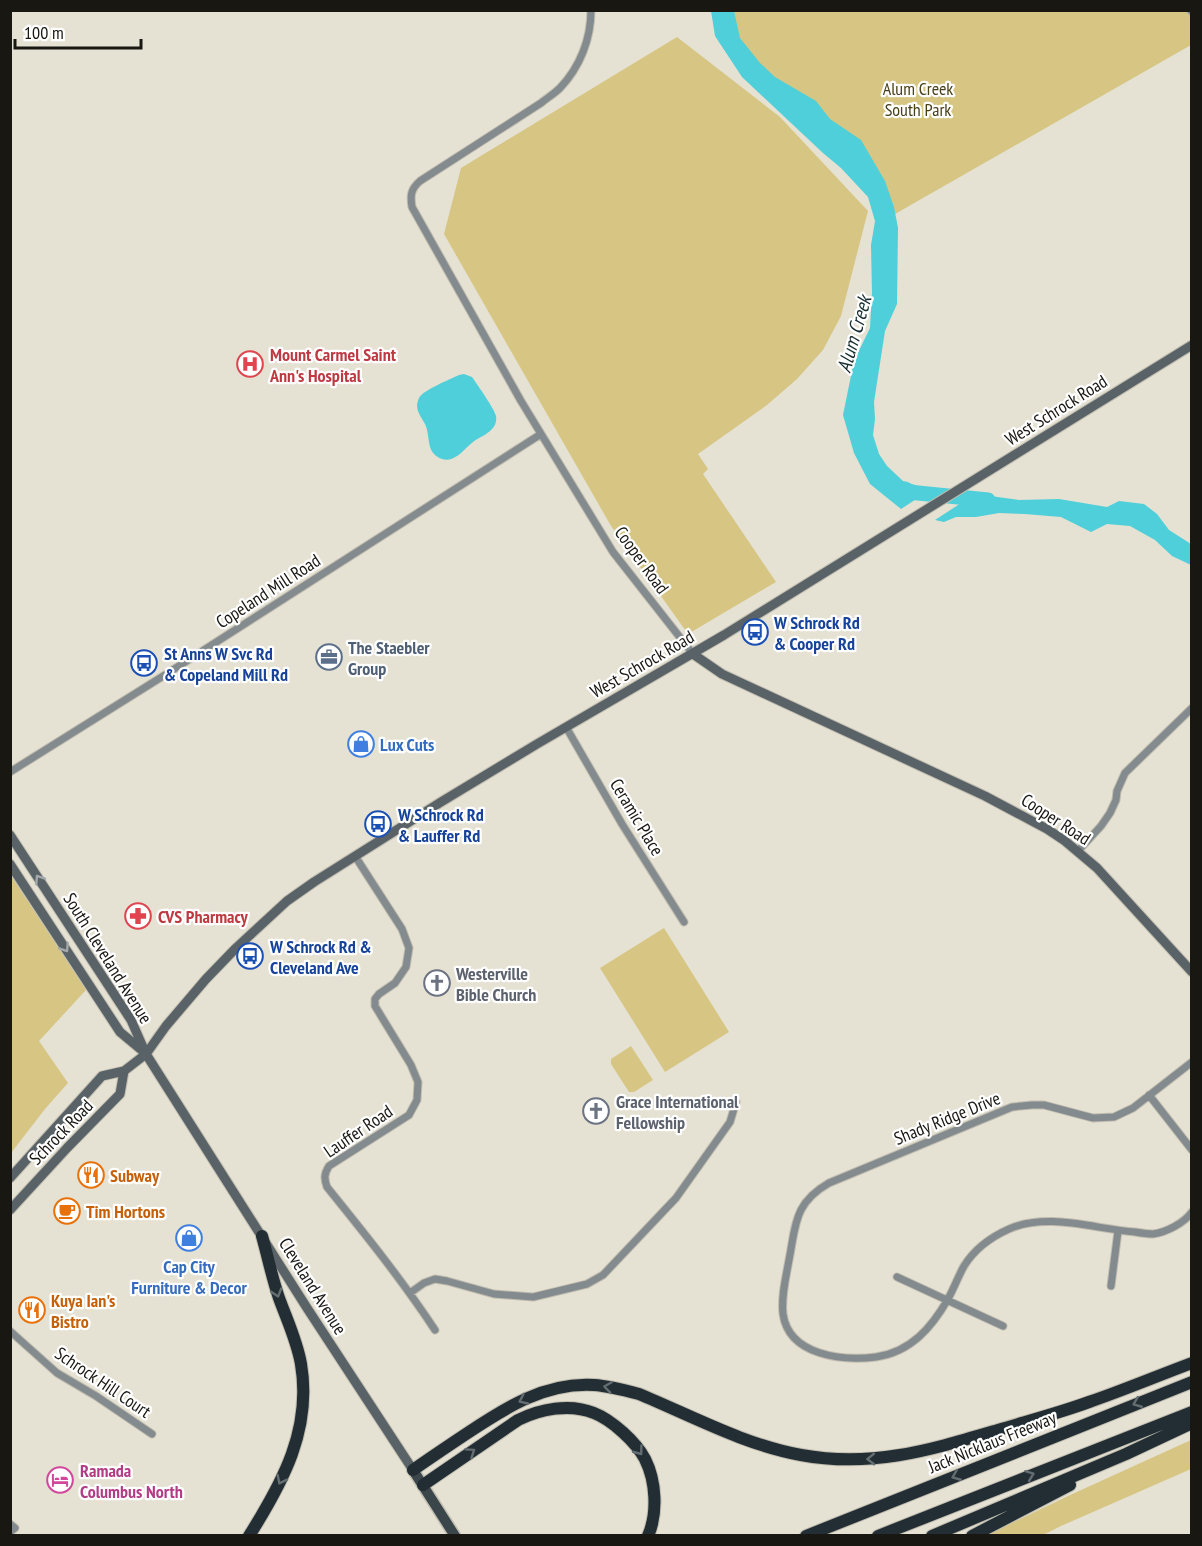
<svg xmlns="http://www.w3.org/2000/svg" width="1202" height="1546" font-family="'PT Sans Narrow',sans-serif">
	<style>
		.green { fill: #d7c683 }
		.water { fill: #4ecfd9 }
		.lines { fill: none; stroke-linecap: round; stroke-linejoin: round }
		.river { stroke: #4ecfd9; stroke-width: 15 }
		.street-casing { stroke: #c0bdb0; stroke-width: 9 }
		.secondary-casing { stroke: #c0bdb0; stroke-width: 11 }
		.primary-casing { stroke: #c0bdb0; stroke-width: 13 }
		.highway-casing { stroke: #c0bdb0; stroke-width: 14 }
		.street { stroke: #848b8e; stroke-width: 7 }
		.secondary { stroke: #596266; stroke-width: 9 }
		.primary { stroke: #3b464b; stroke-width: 10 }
		.highway { stroke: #222e34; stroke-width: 12 }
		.oneway { stroke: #a4a9ab }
		.oneway2 { stroke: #646d71 }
		.labels { text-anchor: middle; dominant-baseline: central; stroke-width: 4.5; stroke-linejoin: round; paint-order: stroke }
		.park-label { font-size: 18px; fill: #49401a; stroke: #fff }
		.health-label { font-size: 18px; font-weight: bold; fill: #be3a42; stroke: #fff; text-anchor: start }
		.street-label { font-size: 18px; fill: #181712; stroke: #fff }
		.transit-label { font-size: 18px; font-weight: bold; fill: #164399; stroke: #fff; text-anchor: start }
		.service-label { font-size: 18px; font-weight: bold; fill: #4e5e75; stroke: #fff; text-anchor: start }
		.shop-label { font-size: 18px; font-weight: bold; fill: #366cbe; stroke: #fff; text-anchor: start }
		.worship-label { font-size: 18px; font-weight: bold; fill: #5b616d; stroke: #fff; text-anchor: start }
		.food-label { font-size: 18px; font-weight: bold; fill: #c56008; stroke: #fff; text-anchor: start }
		.hotel-label { font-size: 18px; font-weight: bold; fill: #b23c85; stroke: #fff; text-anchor: start }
		.water-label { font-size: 20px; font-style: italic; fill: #172d2f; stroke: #fff }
	</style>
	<rect width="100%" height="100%" fill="#e5e1d3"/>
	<path class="green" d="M724,11H1191V45L888,218L730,40Z
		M677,37L780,117L868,211L841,316L823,350L797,379L767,405L698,454L708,469L703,474L776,582L688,634L611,526L444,234L461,168Z
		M10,874L86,990L39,1041L68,1083L45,1109L11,1153Z
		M664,928L729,1032L665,1072L600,968Z
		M631,1046L653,1080L634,1092H629L611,1064V1059Z
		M1191,1440V1469L1061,1526L1043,1535H987L1068,1496Z"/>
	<path class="water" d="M711,11H734L740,38L760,63L775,77L816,101L830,119L861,140L885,181L894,207L898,228L897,304L885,331L874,402L875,419L873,435L879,454L887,466L903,481L930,490L901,509L870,484L854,453L843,415L854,361L870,328L872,292L871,245L875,221L868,197L841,168L823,153L742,77L715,36Z
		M464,374L472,377C477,384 495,410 496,416C497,421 495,426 492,429C487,435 479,437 473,442C464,449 455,463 442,459C425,453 431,436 425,424C420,415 414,409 419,398C423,390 449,380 459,375Z
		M975,494L1019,500L1059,499L1107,507L1119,501L1144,504L1157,514L1169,530L1191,544V565L1172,556L1155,540L1130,526L1107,524L1091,532L1061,517L1025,514L999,513L976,517H956L944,522L935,520Z"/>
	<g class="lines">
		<path class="river" d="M905,489L908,492L988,500"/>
		<g class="street-casing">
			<path id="street" d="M591,10C591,39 580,67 560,88C554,94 547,98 541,103L420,181C411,189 410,195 412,207L521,401L613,552L693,654
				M1190,10L1192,12
				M566,727L622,824L684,922
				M10,772L168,673L541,434
				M1078,851L1101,826L1110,813L1116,800L1117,791L1125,773L1192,708
				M355,856L402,929L409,948L406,967L395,983L379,994L375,999V1006L411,1065L418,1082L417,1100L409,1115L329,1166C324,1174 324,1179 327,1187C365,1234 402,1280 435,1330
				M1192,1062L1133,1108L1114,1117L1093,1118L1044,1105H1032L1012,1107L829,1183C794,1203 796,1224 789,1260C786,1277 781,1296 783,1314C789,1356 843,1361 876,1357C911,1352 932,1327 948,1299C954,1288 958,1277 964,1266C974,1250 991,1237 1009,1229C1048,1212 1094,1229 1135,1232C1141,1233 1147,1234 1153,1234C1167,1232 1184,1223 1192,1212
				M1149,1095L1192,1150
				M897,1277L1003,1326
				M1111,1286L1118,1231
				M410,1293L424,1283L435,1279L447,1281L494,1294L533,1297L587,1284L603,1275L676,1198L730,1122L736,1102
				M10,1331L57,1373L96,1396L152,1434
				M10,1524L15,1528L10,1532"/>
		</g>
		<g class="secondary-casing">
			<path id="secondary" d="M693,654L722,674L985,796L1047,829L1065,841L1097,868L1192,972
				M10,835L131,1020L146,1054L307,1308L413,1470
				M10,864L120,1032L144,1052
				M10,1178L102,1076L124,1071L146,1054L166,1026L206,979L236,948L287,901L314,882L441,802L537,744L724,635L1192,345
				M10,1210L67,1148L120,1094L124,1071"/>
		</g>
		<g class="primary-casing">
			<path id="primary" d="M413,1470L455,1536"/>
		</g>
		<g class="highway-casing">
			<path id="highway" d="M413,1470C430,1458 448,1446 466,1434C505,1408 545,1382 594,1385C609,1386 624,1390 639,1394C692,1416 745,1445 801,1455C872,1468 930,1450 998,1430C1028,1421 1059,1413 1089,1402C1124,1390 1157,1376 1192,1363
				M423,1485L518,1420C540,1409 570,1403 594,1413C612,1420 636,1442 645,1459C656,1481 658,1513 648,1536
				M249,1536C283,1482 312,1429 301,1364C297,1341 287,1320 279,1298C272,1278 268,1257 262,1236
				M806,1536L1192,1382
				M878,1536L1192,1412
				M932,1536L1126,1454L1192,1423
				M972,1536L1070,1485"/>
		</g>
		<use href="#street" class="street"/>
		<use href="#secondary" class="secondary"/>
		<use href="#primary" class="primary"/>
		<use href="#highway" class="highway"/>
	</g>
	<defs><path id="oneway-chevron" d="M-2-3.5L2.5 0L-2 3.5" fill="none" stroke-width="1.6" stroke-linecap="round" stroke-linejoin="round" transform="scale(1.5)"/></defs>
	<g class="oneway">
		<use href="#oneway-chevron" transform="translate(39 879) rotate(-123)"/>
		<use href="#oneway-chevron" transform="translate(65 948) rotate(57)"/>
	</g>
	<g class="oneway2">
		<use href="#oneway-chevron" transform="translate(277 1293) rotate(73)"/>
		<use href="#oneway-chevron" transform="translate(608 1387) rotate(-172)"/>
		<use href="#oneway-chevron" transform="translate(523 1400) rotate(155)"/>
		<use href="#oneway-chevron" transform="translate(1137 1403) rotate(158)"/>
		<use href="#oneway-chevron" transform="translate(639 1451) rotate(53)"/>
		<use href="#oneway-chevron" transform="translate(471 1452) rotate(-34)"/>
		<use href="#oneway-chevron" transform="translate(871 1459) rotate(179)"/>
		<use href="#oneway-chevron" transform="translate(1030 1475) rotate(-21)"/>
		<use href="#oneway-chevron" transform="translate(956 1476) rotate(158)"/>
		<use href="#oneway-chevron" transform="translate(281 1480) rotate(116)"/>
	</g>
	<defs>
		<g id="hospital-ring" transform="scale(1.35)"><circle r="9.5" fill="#fff" stroke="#e0444e" stroke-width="1.5"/><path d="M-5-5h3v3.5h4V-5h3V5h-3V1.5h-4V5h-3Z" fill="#e0444e"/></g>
		<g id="bus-ring" transform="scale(1.35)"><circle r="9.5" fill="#fff" stroke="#1a4fb4" stroke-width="1.5"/><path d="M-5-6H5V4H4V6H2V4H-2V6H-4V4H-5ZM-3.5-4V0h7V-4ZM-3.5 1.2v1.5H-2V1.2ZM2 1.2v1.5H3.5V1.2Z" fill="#1a4fb4"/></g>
		<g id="office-ring" transform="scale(1.35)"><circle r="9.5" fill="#fff" stroke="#5c6f8a" stroke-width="1.5"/><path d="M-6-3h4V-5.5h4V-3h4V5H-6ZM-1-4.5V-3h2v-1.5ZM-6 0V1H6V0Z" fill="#5c6f8a"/></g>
		<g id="shop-ring" transform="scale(1.35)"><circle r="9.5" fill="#fff" stroke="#3f7fe0" stroke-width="1.5"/><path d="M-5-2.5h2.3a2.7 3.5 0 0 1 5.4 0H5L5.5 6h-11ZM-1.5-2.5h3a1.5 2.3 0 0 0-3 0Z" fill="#3f7fe0"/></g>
		<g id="pharmacy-ring" transform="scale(1.35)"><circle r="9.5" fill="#fff" stroke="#e0444e" stroke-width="1.5"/><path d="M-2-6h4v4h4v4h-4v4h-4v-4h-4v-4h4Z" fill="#e0444e"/></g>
		<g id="church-ring" transform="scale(1.35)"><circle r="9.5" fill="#fff" stroke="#6b7280" stroke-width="1.5"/><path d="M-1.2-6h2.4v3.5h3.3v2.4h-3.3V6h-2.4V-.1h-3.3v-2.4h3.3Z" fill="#6b7280"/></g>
		<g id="restaurant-ring" transform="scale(1.35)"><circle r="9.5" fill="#fff" stroke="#e8710a" stroke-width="1.5"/><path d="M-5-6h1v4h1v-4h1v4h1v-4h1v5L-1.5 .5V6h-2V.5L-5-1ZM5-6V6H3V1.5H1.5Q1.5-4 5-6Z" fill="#e8710a"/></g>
		<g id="cafe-ring" transform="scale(1.35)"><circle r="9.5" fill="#fff" stroke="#e8710a" stroke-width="1.5"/><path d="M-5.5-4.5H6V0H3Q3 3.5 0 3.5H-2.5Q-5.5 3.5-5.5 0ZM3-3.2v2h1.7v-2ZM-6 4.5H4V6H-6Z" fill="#e8710a"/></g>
		<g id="hotel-ring" transform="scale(1.35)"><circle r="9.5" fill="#fff" stroke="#d1479c" stroke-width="1.5"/><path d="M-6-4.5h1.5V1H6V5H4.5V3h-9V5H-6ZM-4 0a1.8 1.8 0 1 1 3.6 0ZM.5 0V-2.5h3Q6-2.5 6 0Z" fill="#d1479c"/></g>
	</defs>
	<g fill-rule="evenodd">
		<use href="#hospital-ring" x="250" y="364"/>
		<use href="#bus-ring" x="755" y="632"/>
		<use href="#office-ring" x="329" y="657"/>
		<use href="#bus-ring" x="144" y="663"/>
		<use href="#shop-ring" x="361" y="744"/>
		<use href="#bus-ring" x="378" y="824"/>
		<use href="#pharmacy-ring" x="138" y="916"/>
		<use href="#bus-ring" x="250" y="956"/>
		<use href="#church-ring" x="437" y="983"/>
		<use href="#church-ring" x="596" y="1111"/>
		<use href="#restaurant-ring" x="91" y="1175"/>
		<use href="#cafe-ring" x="67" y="1211"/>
		<use href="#shop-ring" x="189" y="1238"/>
		<use href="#restaurant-ring" x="32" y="1310"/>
		<use href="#hotel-ring" x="60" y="1480"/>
	</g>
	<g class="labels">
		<g class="park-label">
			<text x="918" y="88">Alum Creek<tspan x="918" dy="21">South Park</tspan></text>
		</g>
		<g class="health-label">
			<text x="270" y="354">Mount Carmel Saint<tspan x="270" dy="21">Ann's Hospital</tspan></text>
			<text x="158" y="916">CVS Pharmacy</text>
		</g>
		<g class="street-label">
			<text transform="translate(1056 410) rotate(-32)">West Schrock Road</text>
			<text transform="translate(642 560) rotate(54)">Cooper Road</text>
			<text transform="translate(268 591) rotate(-33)">Copeland Mill Road</text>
			<text transform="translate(642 664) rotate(-30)">West Schrock Road</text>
			<text transform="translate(637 817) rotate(59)">Ceramic Place</text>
			<text transform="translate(1056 819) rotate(33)">Cooper Road</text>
			<text transform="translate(108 958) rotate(58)">South Cleveland Avenue</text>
			<text transform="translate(947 1118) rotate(-22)">Shady Ridge Drive</text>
			<text transform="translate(358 1131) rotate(-34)">Lauffer Road</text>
			<text transform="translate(61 1132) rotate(-46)">Schrock Road</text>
			<text transform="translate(313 1286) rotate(58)">Cleveland Avenue</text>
			<text transform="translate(103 1382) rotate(34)">Schrock Hill Court</text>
			<text transform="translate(992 1442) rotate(-22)">Jack Nicklaus Freeway</text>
		</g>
		<g class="transit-label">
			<text x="774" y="622">W Schrock Rd<tspan x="774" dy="21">&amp; Cooper Rd</tspan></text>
			<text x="164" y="653">St Anns W Svc Rd<tspan x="164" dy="21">&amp; Copeland Mill Rd</tspan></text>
			<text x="398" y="814">W Schrock Rd<tspan x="398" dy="21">&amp; Lauffer Rd</tspan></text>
			<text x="270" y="946">W Schrock Rd &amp;<tspan x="270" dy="21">Cleveland Ave</tspan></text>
		</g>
		<g class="service-label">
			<text x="348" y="647">The Staebler<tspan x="348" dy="21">Group</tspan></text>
		</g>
		<g class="shop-label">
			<text x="380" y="744">Lux Cuts</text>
			<text x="189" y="1266" text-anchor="middle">Cap City<tspan x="189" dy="21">Furniture &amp; Decor</tspan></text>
		</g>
		<g class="worship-label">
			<text x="456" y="973">Westerville<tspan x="456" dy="21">Bible Church</tspan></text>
			<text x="616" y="1101">Grace International<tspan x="616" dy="21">Fellowship</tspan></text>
		</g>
		<g class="food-label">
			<text x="110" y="1175">Subway</text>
			<text x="86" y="1211">Tim Hortons</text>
			<text x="51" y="1300">Kuya Ian's<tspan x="51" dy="21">Bistro</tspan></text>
		</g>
		<g class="hotel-label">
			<text x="80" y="1470">Ramada<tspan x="80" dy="21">Columbus North</tspan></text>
		</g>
		<g class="water-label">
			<text transform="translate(854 334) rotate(-74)">Alum Creek</text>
		</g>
	</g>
	<rect width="1202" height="1546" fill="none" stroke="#181712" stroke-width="24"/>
	<path d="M15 39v9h126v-9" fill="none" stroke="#181712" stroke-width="3"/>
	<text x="24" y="39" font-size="18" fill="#181712" stroke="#ffffff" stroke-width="4.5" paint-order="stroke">100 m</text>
</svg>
